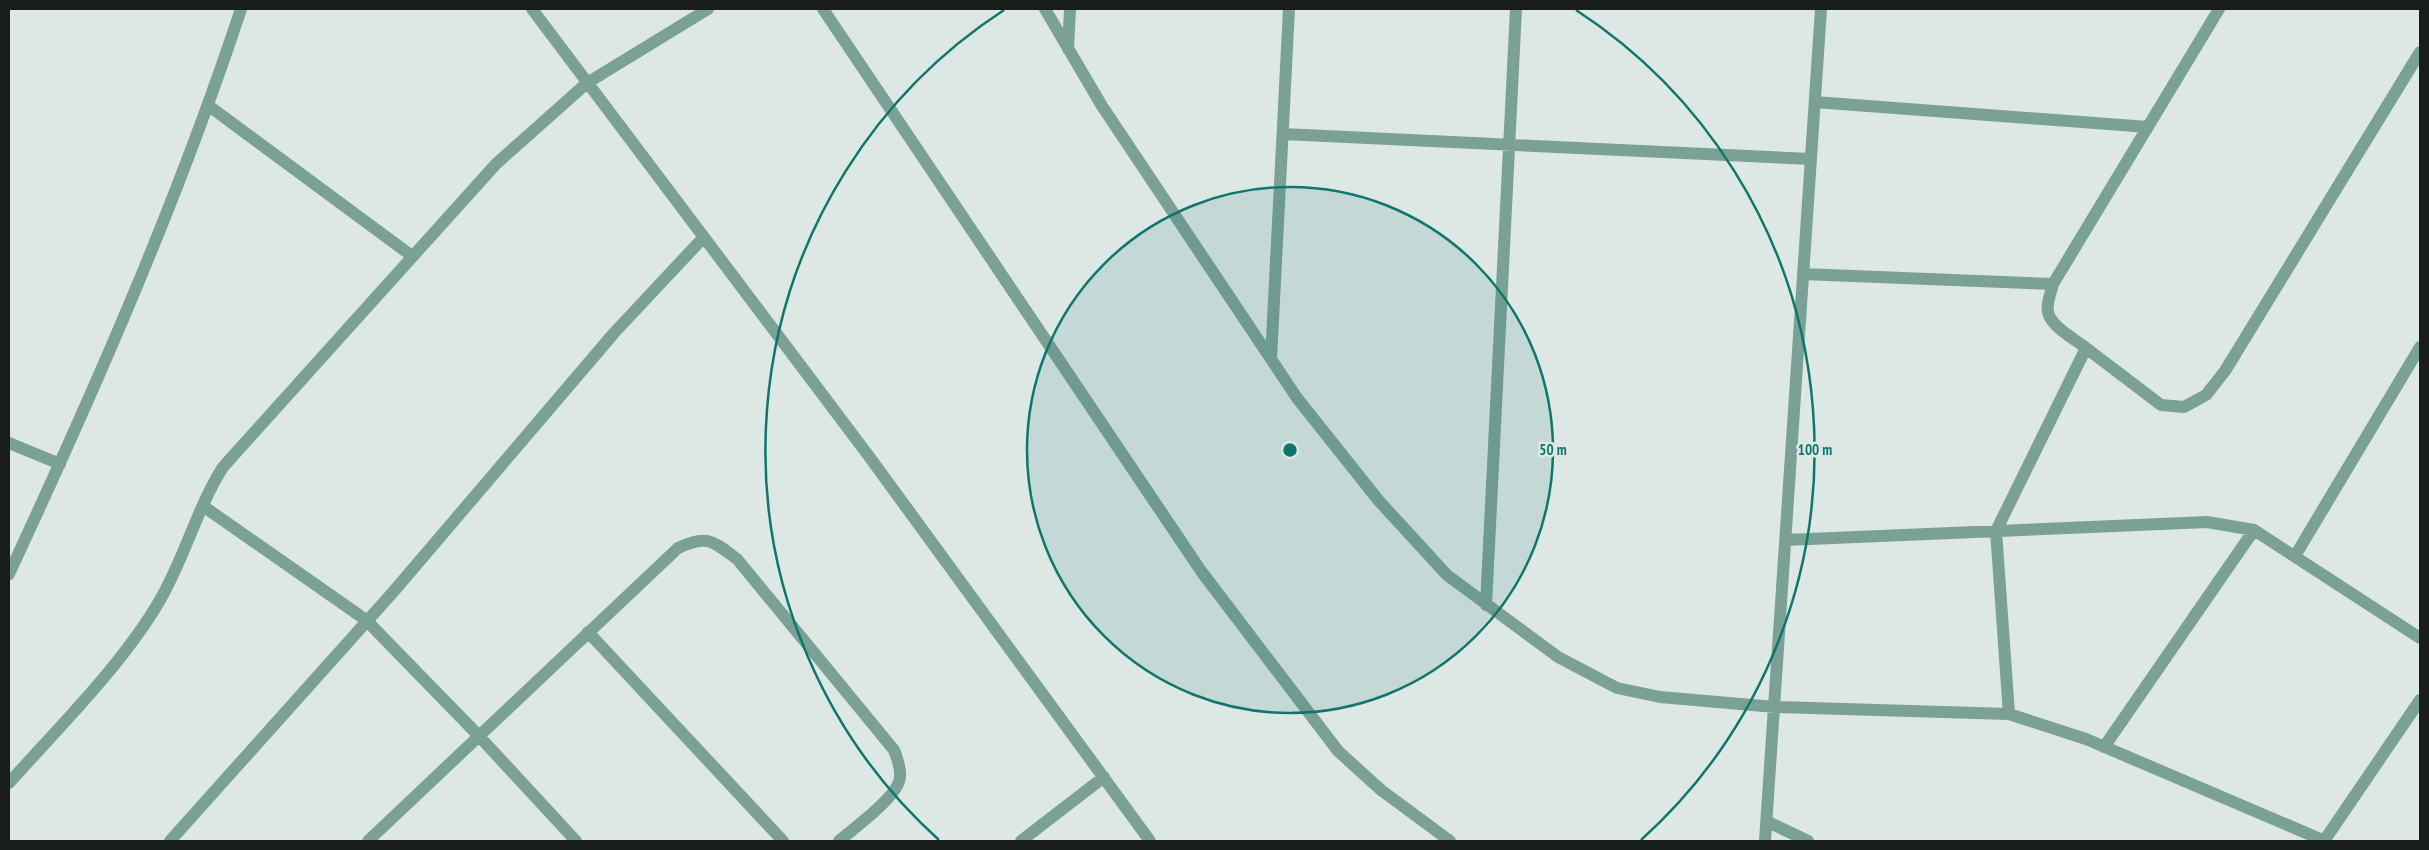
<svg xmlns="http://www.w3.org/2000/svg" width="2429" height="850" font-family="'PT Sans Narrow',sans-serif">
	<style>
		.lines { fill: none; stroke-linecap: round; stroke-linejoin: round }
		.street { stroke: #7ba096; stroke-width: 12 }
		.ring { fill: none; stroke: #0f766e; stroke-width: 2.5 }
		.centre { fill: #0f766e; stroke: #dde7e4; stroke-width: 2.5 }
		.ring-label { font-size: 15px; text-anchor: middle; font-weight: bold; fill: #0f766e; stroke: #dde7e4; stroke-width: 5; stroke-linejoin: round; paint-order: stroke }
	</style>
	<rect width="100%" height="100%" fill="#dde7e4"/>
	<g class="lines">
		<path class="street" d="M532,9L868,455L1150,841
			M823,9L1201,571L1338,751L1381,790L1450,841
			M1045,9L1102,106L1297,398L1379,501L1447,575L1558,657L1617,688L1660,697L1775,707L2009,714L2086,739L2325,841
			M1068,49L1070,9
			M1815,102L2148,127
			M209,106L412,256
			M1283,134L1811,159
			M1803,274L2053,284
			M2086,348L2161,405L2184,407L2206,395L2225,371L2420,52
			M1271,359L1289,9
			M9,443L60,464
			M203,506L366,620L478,735L576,841
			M1786,540L2207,522L2254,530L2420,638
			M2295,556L2420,347
			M9,574C95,389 177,203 241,9
			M1486,605L1516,9
			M588,632L783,841
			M2009,714L1996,531L2086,348C2075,339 2051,327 2048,312C2046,303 2051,293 2053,284L2219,9
			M2104,747L2254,530
			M9,783C59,727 123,664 160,600C185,557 197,508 223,467L496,164L587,83L708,9
			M1768,822L1808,841
			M170,841L394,591L614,333L703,238
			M368,841L678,548C707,534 713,541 737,559L894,750C897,758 901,767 900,777C899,796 854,828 839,841
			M1021,841L1104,777
			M1765,841L1821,9
			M2324,841L2420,700"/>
	</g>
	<circle cx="1290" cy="450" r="263" fill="#0f766e" fill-opacity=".12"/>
	<g class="ring">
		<circle cx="1290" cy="450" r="263"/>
		<path d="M939 840A525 525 0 0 1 1004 10M1576 10A525 525 0 0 1 1641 840"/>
	</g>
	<circle cx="1290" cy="450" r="8" class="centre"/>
	<g class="ring-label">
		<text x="1553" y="455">50 m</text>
		<text x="1815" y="455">100 m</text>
	</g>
	<rect width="2429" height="850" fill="none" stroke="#181c1b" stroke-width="20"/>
</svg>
